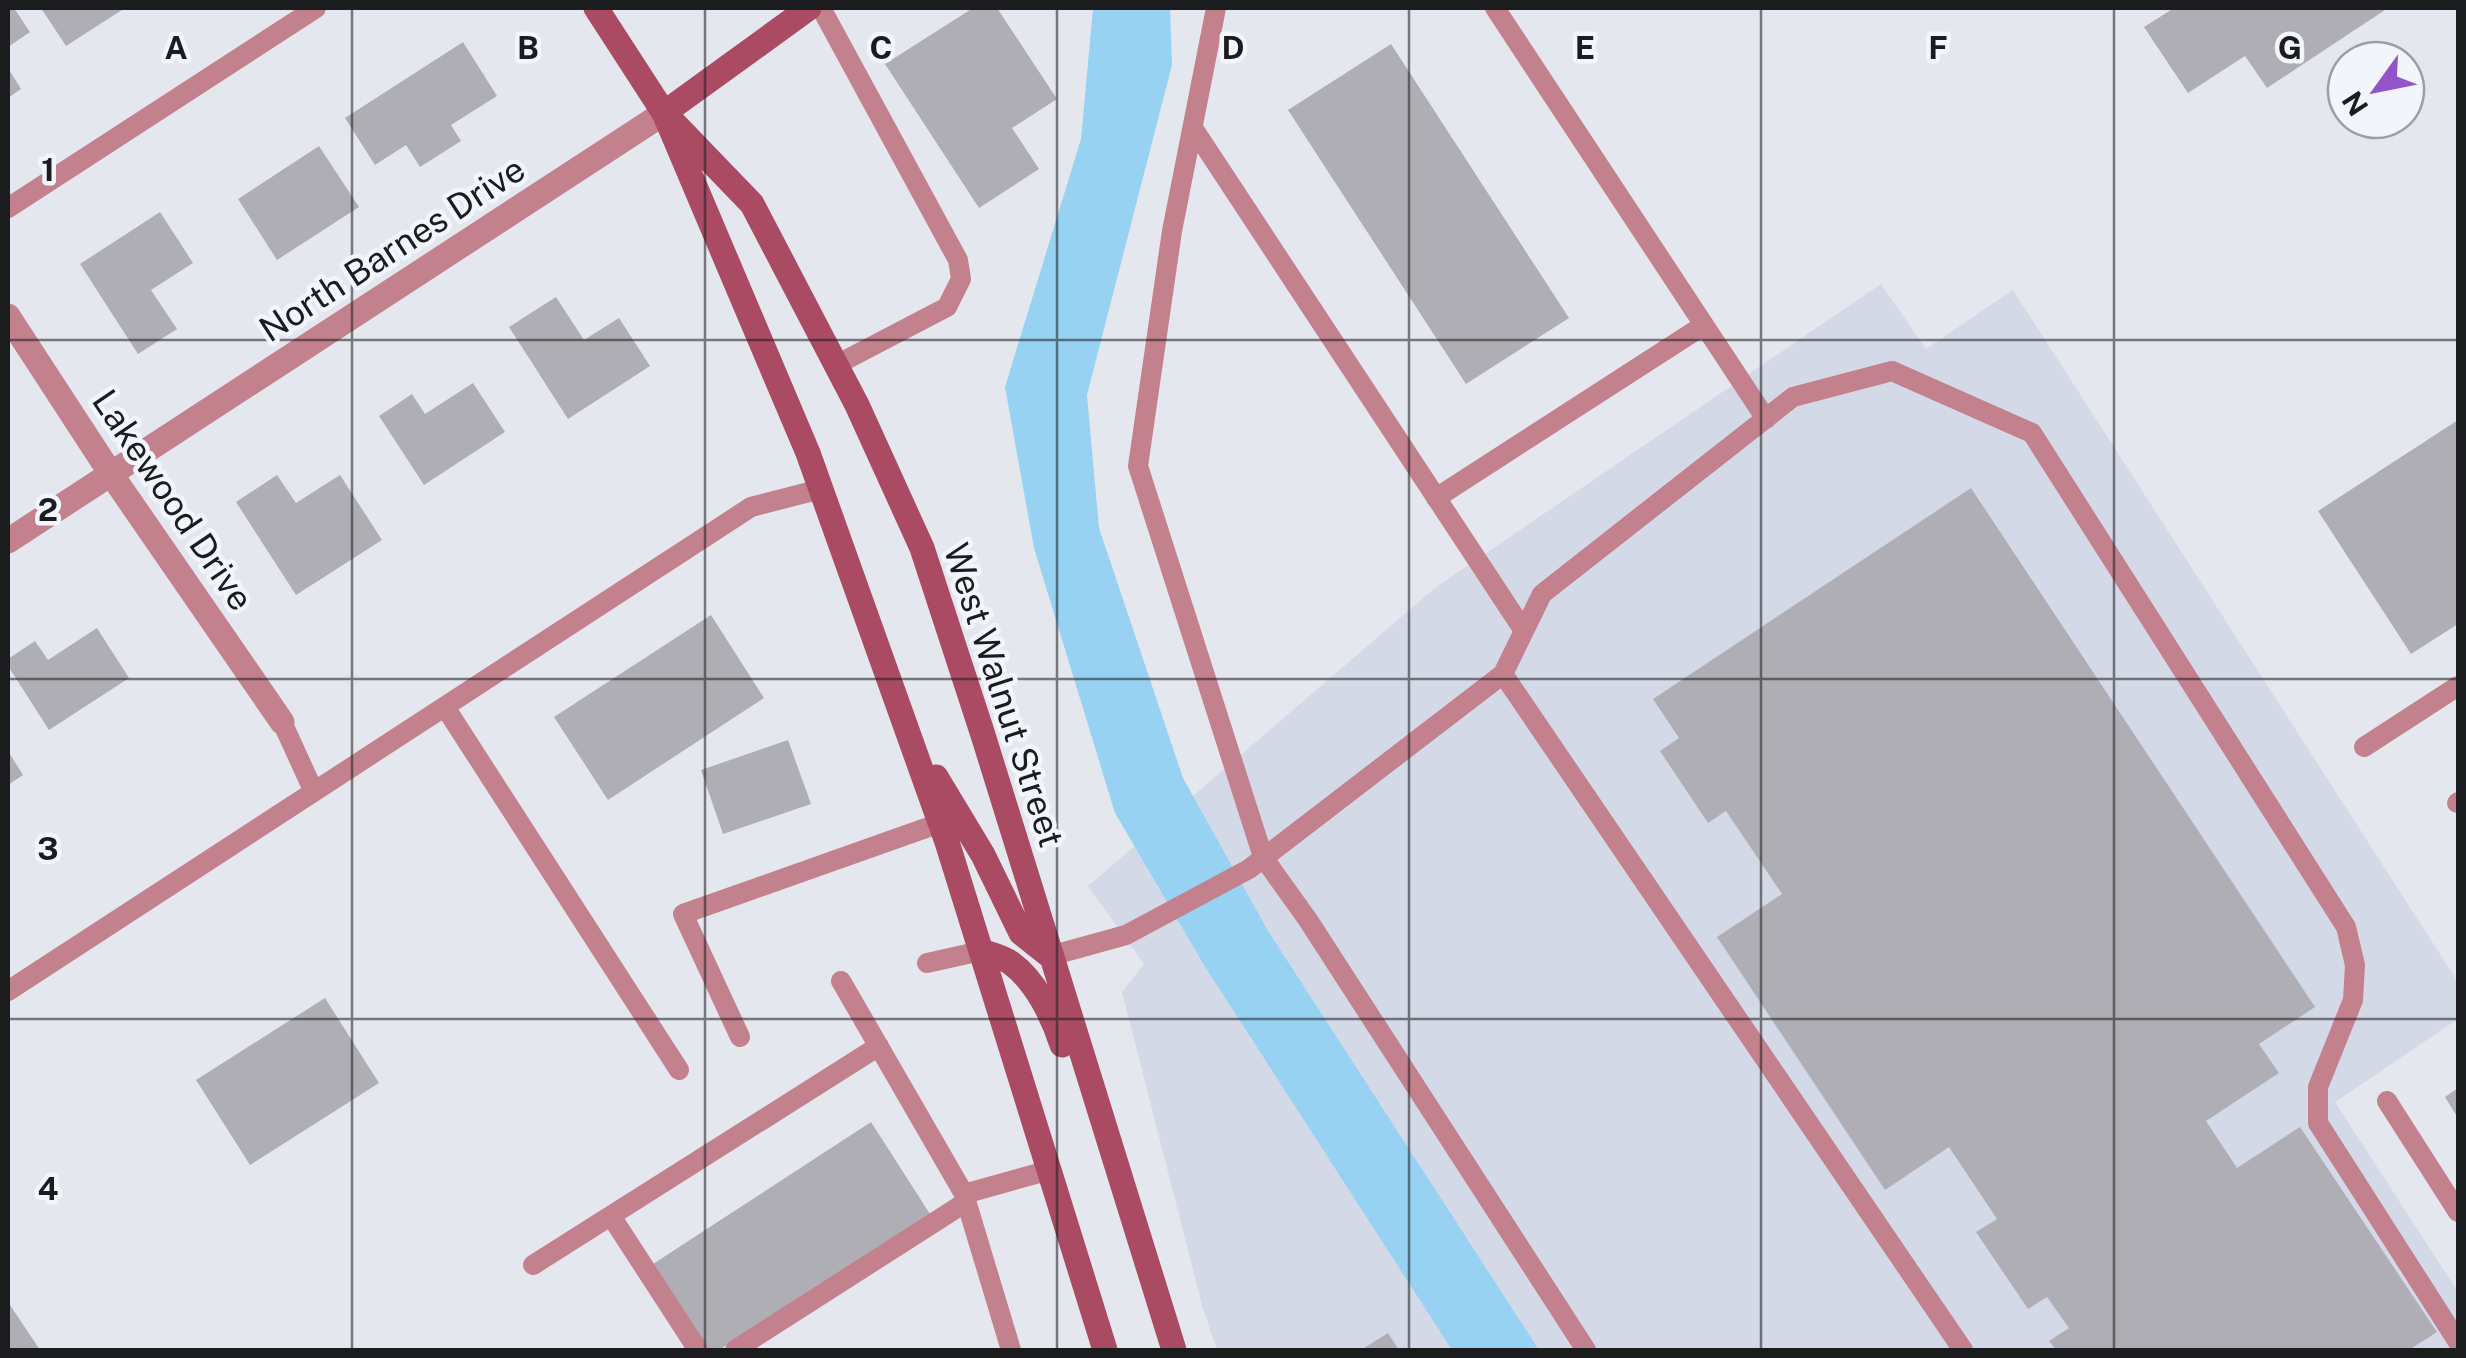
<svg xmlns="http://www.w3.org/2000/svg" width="2466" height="1358" font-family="'Public Sans',sans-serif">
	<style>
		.built { fill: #d4d9e7 }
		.water { fill: #98d2f3 }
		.building { fill: #b0aeb5 }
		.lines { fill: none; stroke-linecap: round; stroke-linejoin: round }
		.lane { stroke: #c3808d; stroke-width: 20 }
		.street { stroke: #c3808d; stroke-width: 25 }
		.secondary { stroke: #aa4b63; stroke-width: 25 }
		.grid { fill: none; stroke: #1b1c1e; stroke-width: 2.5; stroke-opacity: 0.55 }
		.labels { text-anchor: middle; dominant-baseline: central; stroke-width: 9; stroke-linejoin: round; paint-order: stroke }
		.street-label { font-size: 35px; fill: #1b1c1e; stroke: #f2f5fc }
		.grid-label { font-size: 32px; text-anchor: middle; font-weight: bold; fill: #1b1c1e; stroke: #f2f5fc; stroke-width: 9; stroke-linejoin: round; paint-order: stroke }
	</style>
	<rect width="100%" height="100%" fill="#e5e7ef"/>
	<path class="built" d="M1881,284L1926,349L2013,290L2458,982V1019L2335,1102L2458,1292V1350H1217L1202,1305L1122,992L1144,964L1088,886L1435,588Z"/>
	<path class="water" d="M1093,8H1170L1172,65L1087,395L1099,528L1183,778L1268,931L1539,1350H1452L1204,965L1115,813L1034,548L1005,387L1081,139Z"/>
	<path class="building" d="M8,8H14L30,32L8,47Z
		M41,8H125L66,46Z
		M973,8H997L1057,99L1012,128L1039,169L979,208L885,64Z
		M2174,8H2388L2267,88L2245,56L2188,93L2144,27Z
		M463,42L497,96L451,125L461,141L420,167L406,145L375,165L345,118Z
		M1391,44L1569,318L1466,384L1288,110Z
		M8,68L21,89L8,98Z
		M319,146L359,207L277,260L238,199Z
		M160,212L193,263L151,290L177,329L138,354L80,264Z
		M556,297L584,340L619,318L650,366L568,419L509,327Z
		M473,383L505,432L424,485L379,416L412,394L425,414Z
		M2458,420V624L2411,654L2318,511Z
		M277,475L296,503L340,475L382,540L296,595L236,502Z
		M1971,488L2315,1007L2259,1044L2279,1073L2206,1121L2237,1168L2300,1127L2437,1332L2409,1350H2056L2049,1341L2069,1328L2047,1297L2028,1309L1976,1232L1997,1219L1949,1147L1885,1190L1717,937L1782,894L1726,811L1708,823L1660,751L1679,738L1653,699Z
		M711,615L764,698L608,800L554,717Z
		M97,628L129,678L49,730L8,666V659L35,641L48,660Z
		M788,740L811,804L723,834L701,770Z
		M8,751L23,775L8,785Z
		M325,998L379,1083L250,1165L196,1080Z
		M2458,1088V1118L2445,1097Z
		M871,1122L930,1214L719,1350H709L653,1264Z
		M8,1302L40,1350H8Z
		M1388,1333L1399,1350H1361Z"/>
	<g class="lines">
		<path class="lane" d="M821,8L958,260L961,279L947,307L836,365
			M1216,8L1172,231L1138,466L1263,857L1308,920L1586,1350
			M1495,8L1766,419
			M1193,128L1524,631
			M8,208L316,8
			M1436,498L1704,325
			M1503,674L1963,1350
			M445,707L679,1070
			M282,722L314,792
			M2364,747L2458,686
			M2457,803L2458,802
			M1050,956L1126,935L1249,869L1503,674L1542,594L1793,397L1892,371L2032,433L2346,927L2355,965L2353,1000L2318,1087V1123L2458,1342
			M927,963L981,951
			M841,981L964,1194L1011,1350
			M8,991L751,507L821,489
			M740,1037L683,914L940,823
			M2387,1101L2458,1212
			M964,1194L1050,1170
			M611,1216L698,1350
			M533,1265L879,1046
			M735,1350L966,1202"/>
		<path class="street" d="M8,316L111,474L282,722
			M8,541L664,113"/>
		<path class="secondary" d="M596,8L664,113L808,453L947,842L1105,1350
			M664,113L809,8
			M672,121L752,204L857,405L922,548L983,735L1174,1350
			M936,777L983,855L1021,933L1050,956
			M981,951C990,954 1003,957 1011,963C1036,981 1053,1017 1062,1045"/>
	</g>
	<path class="grid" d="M352,8V1350M705,8V1350M1057,8V1350M1409,8V1350M1761,8V1350M2114,8V1350M8,340H2458M8,679H2458M8,1019H2458"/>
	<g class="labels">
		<g class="street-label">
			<text transform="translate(392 249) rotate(-33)">North Barnes Drive</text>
			<text transform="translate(173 500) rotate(56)">Lakewood Drive</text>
			<text transform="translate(1004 695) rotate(72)">West Walnut Street</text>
		</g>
	</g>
	<g class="grid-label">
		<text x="176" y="59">A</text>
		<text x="528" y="59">B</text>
		<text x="881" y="59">C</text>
		<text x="1233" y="59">D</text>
		<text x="1585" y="59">E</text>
		<text x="1938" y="59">F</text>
		<text x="2290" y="59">G</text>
		<text x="48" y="181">1</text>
		<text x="48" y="521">2</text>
		<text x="48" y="860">3</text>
		<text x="48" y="1200">4</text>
	</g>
	<rect width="2466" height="1358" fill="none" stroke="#1b1c1e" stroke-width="20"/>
	<g transform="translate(2376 90) rotate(237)"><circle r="48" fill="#f2f5fc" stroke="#9c9ea3" stroke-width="2.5"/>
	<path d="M0-8L18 38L0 25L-18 38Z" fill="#9354ca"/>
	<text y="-15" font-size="28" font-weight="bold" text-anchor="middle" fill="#1b1c1e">N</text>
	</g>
</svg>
